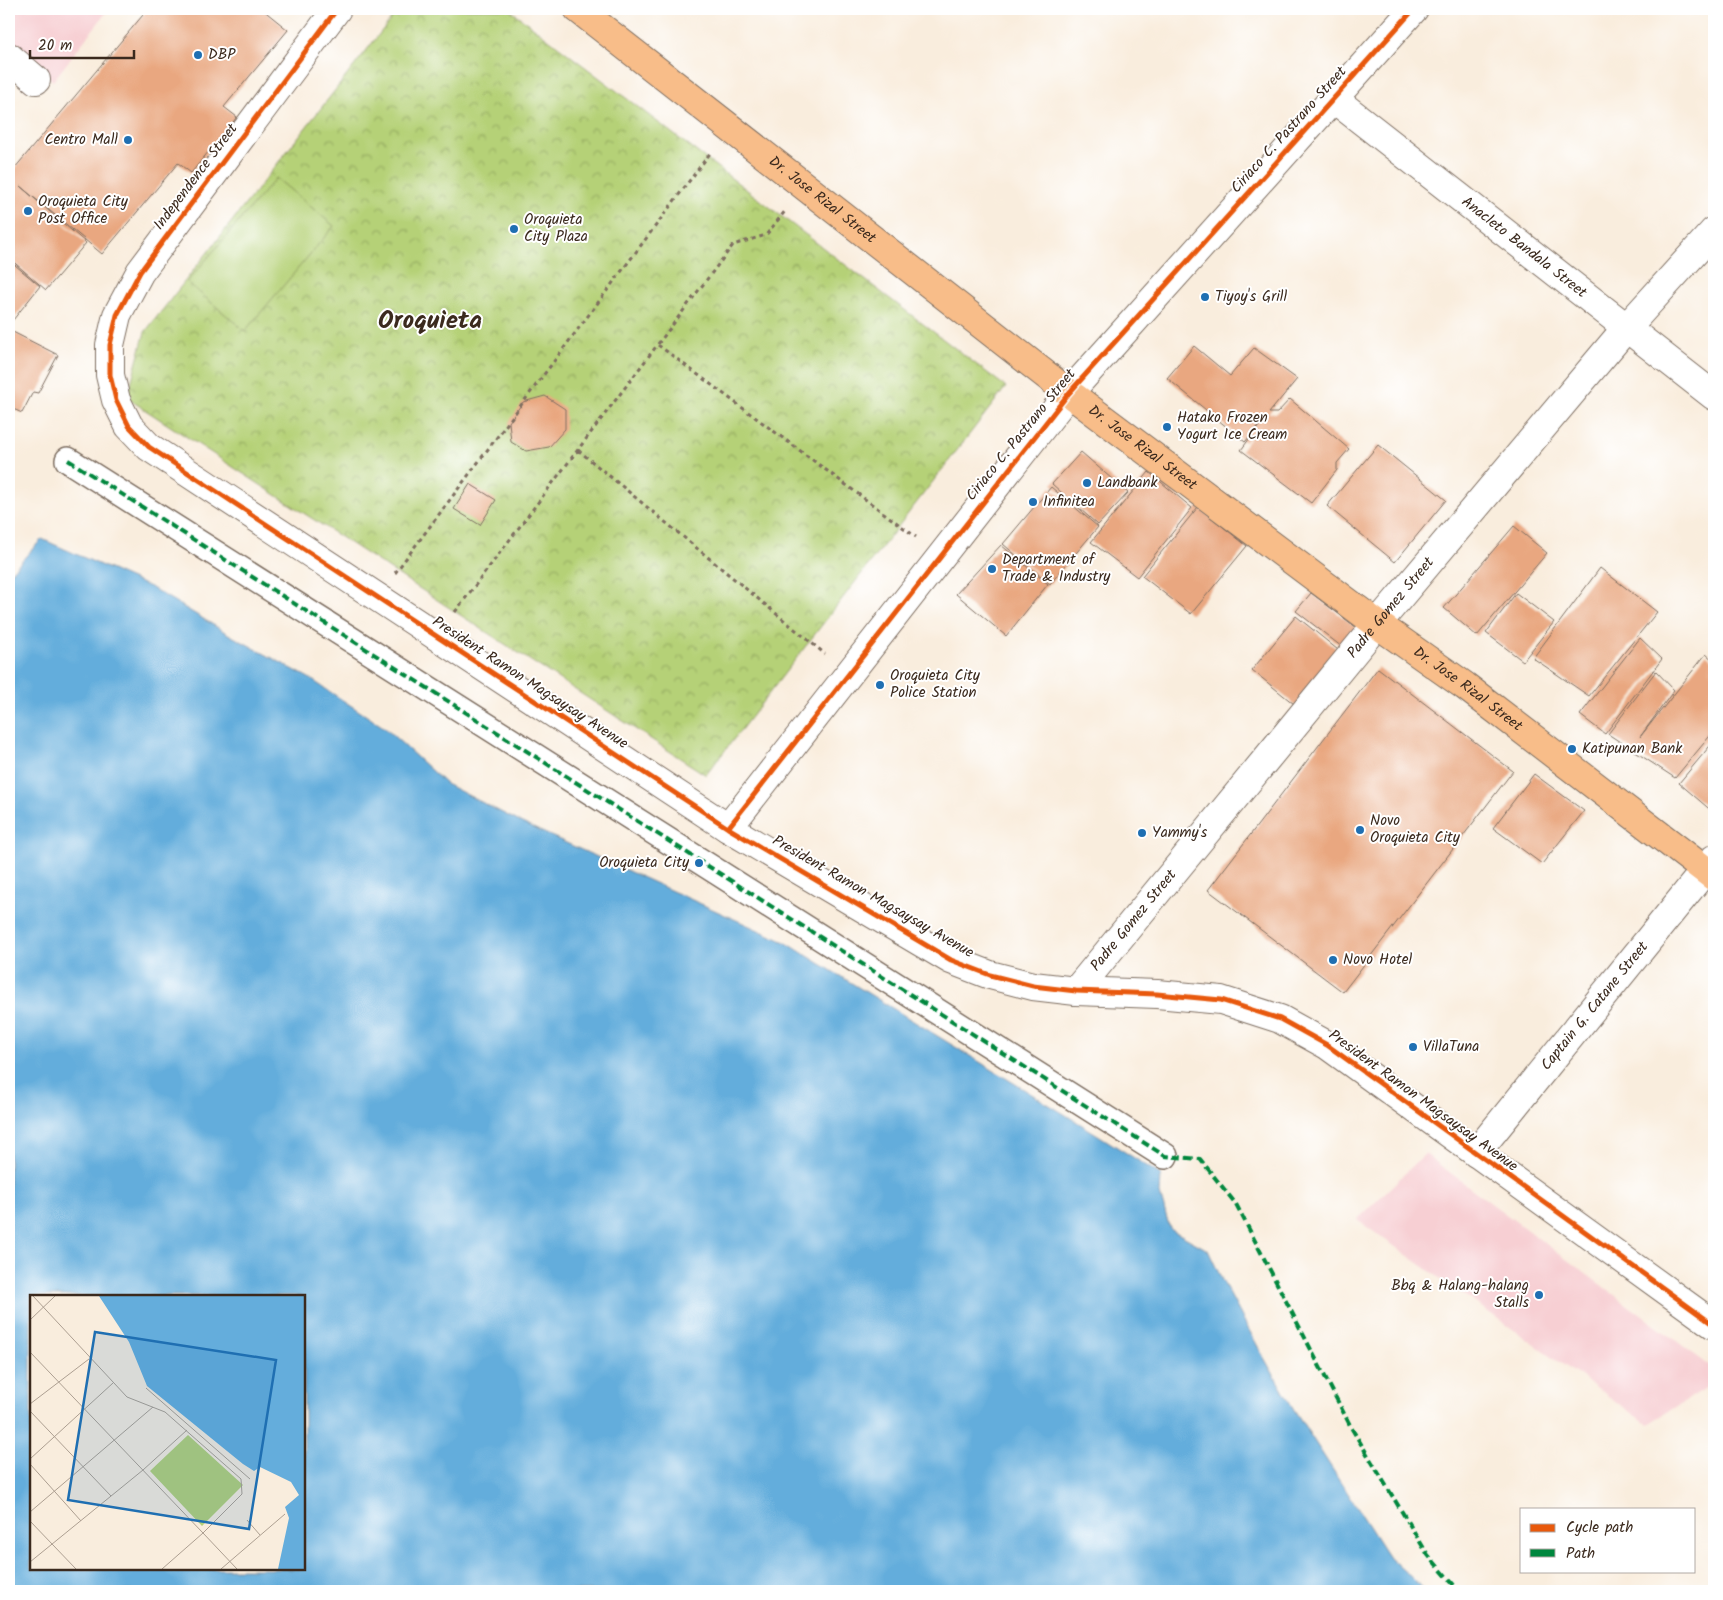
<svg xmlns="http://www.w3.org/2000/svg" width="1723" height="1600" font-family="Kalam,sans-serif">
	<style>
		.built { fill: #f7cfd3 }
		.park { fill: url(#park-crowns); stroke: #787e4a }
		.garden { fill: #b5d177; stroke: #787e4a }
		.water { fill: #64addc; stroke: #506c7d; fill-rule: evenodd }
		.building { fill: #e9a780 }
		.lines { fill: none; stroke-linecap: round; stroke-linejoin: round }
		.pedestrian-casing { stroke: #7e6e61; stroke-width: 28 }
		.minor-casing { stroke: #7e6e61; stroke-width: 30 }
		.trunk-casing { stroke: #7e6e61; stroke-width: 30 }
		.path { stroke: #7e6e61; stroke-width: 3; stroke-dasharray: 4 4; stroke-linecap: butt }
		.pedestrian { stroke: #fff; stroke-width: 25 }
		.minor { stroke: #fff; stroke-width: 28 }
		.trunk { stroke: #f8bd89; stroke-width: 28 }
		.quiet { stroke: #00873e; stroke-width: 4; stroke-dasharray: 8 4; stroke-linecap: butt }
		.cycleway-casing { stroke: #fff; stroke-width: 8 }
		.cycleway { stroke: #e8590c; stroke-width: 5 }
		.poi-dot { fill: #1f6fb2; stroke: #fff; stroke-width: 2 }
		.labels { text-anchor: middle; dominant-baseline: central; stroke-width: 4; stroke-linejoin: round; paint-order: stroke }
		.poi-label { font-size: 15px; fill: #3b2a1e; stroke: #fff; text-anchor: start }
		.street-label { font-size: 15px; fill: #3b2a1e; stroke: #fff }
		.town-label { font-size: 25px; font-weight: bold; fill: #3b2a1e; stroke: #fff }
		.inset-road { fill: none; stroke: #ad9f91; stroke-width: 1 }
		.view { fill: #1f6fb2; fill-opacity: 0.15; stroke: #1f6fb2; stroke-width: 2.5 }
		.inset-edge { fill: none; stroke: #3b2a1e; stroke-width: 2.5 }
	</style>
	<defs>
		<pattern id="park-crowns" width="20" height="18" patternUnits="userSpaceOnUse" patternTransform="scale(1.25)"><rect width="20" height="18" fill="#b5d177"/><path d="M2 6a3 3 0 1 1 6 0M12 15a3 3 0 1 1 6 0" fill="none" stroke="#94aa61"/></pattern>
	</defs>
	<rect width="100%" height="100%" fill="#fff"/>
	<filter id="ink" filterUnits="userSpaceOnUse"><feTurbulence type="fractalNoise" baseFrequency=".02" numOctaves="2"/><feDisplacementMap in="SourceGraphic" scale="10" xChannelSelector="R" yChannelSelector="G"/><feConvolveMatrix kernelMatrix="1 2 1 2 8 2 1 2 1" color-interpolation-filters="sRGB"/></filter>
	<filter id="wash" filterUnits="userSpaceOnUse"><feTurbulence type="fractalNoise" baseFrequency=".0096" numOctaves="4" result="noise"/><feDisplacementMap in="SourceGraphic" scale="20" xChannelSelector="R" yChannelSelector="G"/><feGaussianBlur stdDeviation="1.12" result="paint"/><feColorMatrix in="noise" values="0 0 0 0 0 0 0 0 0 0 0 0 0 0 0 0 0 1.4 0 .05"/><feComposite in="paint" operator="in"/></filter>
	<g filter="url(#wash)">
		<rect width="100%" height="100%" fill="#f9eddd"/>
		<path class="built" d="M9,9H109L53,81L9,44Z
			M1425,1154L1714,1369V1383L1648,1424L1357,1220Z"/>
		<path class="park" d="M399,9H509L1006,387L706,775L127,398L145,332Z"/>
		<path class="garden" d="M276,178L334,226L245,331L187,282Z"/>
		<path class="water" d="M42,539L152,588L230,635L309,678L385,728L446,784L522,823L785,942L1095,1133L1161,1175L1160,1194L1170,1229L1208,1250L1222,1280L1263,1356L1293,1408L1389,1557L1426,1591H9V574ZM31,1296H304V1569H31Z"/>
		<g id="blocks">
			<path class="building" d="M148,9H262L288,30L224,107L237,117L191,173L178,163L102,254L20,186L86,243L46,290L9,258V175Z
				M9,260L40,286L9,325Z
				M9,330L58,355L38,393L33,392L22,413L9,407Z
				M1194,346L1230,376L1254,348L1297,379L1269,413H1277L1290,399L1349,449L1337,463V470L1311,503L1241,450L1262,422L1245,442L1167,378Z
				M545,396L565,409V429L549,447L526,451L511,442L509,422L523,402Z
				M1378,445L1446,500L1395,562L1327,506Z
				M1081,452L1128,493L1098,525L1052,484Z
				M1149,472L1192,508L1137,577L1091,542Z
				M470,484L496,500L480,525L454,509Z
				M1051,487L1098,527L1050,584L1003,544Z
				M1198,507L1247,546L1191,614L1142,576Z
				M1514,526L1547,553L1477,636L1444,608Z
				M1001,545L1048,584L1006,636L956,594Z
				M1600,568L1657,612L1589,696L1533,658Z
				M1311,593L1357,628L1342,647L1296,611Z
				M1516,593L1554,622L1523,661L1486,633Z
				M1296,616L1343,654L1299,708L1252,670Z
				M1640,638L1662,659L1605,734L1580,715Z
				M1706,654L1714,661V731L1675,778L1608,734L1656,671L1674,690L1640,737Z
				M1378,668L1513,771L1343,992L1208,890Z
				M1714,741V813L1679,783Z
				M1534,774L1584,811L1542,864L1493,828Z"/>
		</g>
	</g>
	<g filter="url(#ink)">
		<use href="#blocks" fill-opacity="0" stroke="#7e6e61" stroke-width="1"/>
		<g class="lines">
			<g class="pedestrian-casing">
				<path id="pedestrian" d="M68,460L1165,1156"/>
			</g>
			<g class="minor-casing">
				<g id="minor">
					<path d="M337,9L140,272L117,315L110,345V375L116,400L129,426L149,447L728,828L951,960L990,975L1033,986L1076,991L1157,994L1221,1000L1280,1019L1327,1045L1714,1325"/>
					<path d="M9,57L36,80"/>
					<path id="s1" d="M1334,99L1714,396"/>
					<path d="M728,828L1069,393L1414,9"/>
					<path id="s2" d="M1076,991L1377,624L1627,327L1714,231"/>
					<path id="s3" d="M1476,1153L1714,859"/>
				</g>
			</g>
			<g class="trunk-casing">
				<g id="trunk">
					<path id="s4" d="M578,9L1069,393L1377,624L1465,686L1714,877"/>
				</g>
			</g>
			<path class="path" d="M658,345L916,537
				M578,450L825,654
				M395,573L711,152
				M455,612L733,245L766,235L786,210"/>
			<use href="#pedestrian" class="pedestrian"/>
			<use href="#minor" class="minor"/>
			<use href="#trunk" class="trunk"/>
			<path class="quiet" d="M68,460L1165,1156L1200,1159L1236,1204L1352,1429L1428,1555L1459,1591"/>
			<g class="cycleway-casing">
				<path id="cycleway" d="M337,9L140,272L117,315L110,345V375L116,400L129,426L149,447L728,828L951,960L990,975L1033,986L1076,991L1157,994L1221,1000L1280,1019L1327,1045L1714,1325
					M728,828L1069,393L1414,9"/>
			</g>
			<use href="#cycleway" class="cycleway"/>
		</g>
	</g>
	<g class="poi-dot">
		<circle cx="198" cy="55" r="5"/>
		<circle cx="128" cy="140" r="5"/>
		<circle cx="28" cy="211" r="5"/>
		<circle cx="514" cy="229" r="5"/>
		<circle cx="1205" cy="297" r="5"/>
		<circle cx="1167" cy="427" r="5"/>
		<circle cx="1087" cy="483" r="5"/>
		<circle cx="1033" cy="502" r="5"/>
		<circle cx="992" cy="569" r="5"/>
		<circle cx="880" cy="685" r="5"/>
		<circle cx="1572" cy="749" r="5"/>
		<circle cx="1360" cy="830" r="5"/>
		<circle cx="1142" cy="833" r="5"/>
		<circle cx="699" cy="863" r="5"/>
		<circle cx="1333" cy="960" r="5"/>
		<circle cx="1413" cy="1047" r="5"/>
		<circle cx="1539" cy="1295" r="5"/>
	</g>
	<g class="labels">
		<g class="poi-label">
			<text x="208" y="55">DBP</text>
			<text x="118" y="140" text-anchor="end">Centro Mall</text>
			<text x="38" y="202">Oroquieta City<tspan x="38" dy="17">Post Office</tspan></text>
			<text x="524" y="220">Oroquieta<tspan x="524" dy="17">City Plaza</tspan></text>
			<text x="1215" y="297">Tiyoy's Grill</text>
			<text x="1177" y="418">Hatako Frozen<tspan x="1177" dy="17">Yogurt Ice Cream</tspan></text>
			<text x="1097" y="483">Landbank</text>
			<text x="1043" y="502">Infinitea</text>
			<text x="1002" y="560">Department of<tspan x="1002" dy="17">Trade &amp; Industry</tspan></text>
			<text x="890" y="676">Oroquieta City<tspan x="890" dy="17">Police Station</tspan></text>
			<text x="1582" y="749">Katipunan Bank</text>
			<text x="1370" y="821">Novo<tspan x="1370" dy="17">Oroquieta City</tspan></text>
			<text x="1152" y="833">Yammy's</text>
			<text x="689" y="863" text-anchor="end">Oroquieta City</text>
			<text x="1343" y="960">Novo Hotel</text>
			<text x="1423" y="1047">VillaTuna</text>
			<text x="1529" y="1286" text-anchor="end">Bbq &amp; Halang-halang<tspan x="1529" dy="17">Stalls</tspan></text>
		</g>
		<g class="street-label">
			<text transform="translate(1289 130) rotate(-48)">Ciriaco C. Pastrano Street</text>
			<text transform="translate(196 177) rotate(-53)">Independence Street</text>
			<text stroke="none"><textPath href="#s4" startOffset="310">Dr. Jose Rizal Street</textPath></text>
			<text stroke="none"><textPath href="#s1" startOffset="241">Anacleto Bandala Street</textPath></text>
			<text transform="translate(1021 435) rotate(-51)">Ciriaco C. Pastrano Street</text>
			<text stroke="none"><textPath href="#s4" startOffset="715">Dr. Jose Rizal Street</textPath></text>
			<text stroke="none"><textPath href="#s2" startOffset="496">Padre Gomez Street</textPath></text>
			<text transform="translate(530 683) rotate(33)">President Ramon Magsaysay Avenue</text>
			<text stroke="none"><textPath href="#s4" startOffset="1120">Dr. Jose Rizal Street</textPath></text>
			<text transform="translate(873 897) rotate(30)">President Ramon Magsaysay Avenue</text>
			<text stroke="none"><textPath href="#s2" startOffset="91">Padre Gomez Street</textPath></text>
			<text stroke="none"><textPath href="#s3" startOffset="189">Captain G. Catane Street</textPath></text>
			<text transform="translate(1423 1101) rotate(36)">President Ramon Magsaysay Avenue</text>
		</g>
		<g class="town-label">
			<text x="430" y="321">Oroquieta</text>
		</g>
	</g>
	<g transform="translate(30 1295)">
		<rect width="275" height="275" fill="#f9eddd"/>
		<path d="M158,140L213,190L172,231L120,176Z" fill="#b5d177"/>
		<path d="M69,1H275V274H248L259,223L255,212L269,200L261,187L230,172L224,176L213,169L117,91L99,47Z" fill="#64addc"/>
		<path class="inset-road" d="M3,1L97,102L135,117L211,184L212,199L173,238L207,274M0,25L25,1M0,57L173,238L132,274M116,93L220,184M0,109L59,64M0,116L81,201M0,164L83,88M0,169L51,226M0,217L123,112M217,225L230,240M0,226L46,274M0,267L113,175L157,135M191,274L255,219"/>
		<path class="view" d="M65,37L246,65L219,234L38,205Z"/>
		<rect width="275" height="275" class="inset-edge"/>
	</g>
	<rect width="1723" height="1600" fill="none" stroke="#fff" stroke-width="30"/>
	<rect x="1520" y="1508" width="175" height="65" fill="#ffffff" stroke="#b1aaa5"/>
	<rect x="1530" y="1524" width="25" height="8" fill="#e8590c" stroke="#b1aaa5"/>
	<text x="1566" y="1532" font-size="15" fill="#3b2a1e">Cycle path</text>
	<rect x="1530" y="1549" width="25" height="8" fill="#00873e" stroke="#b1aaa5"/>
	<text x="1566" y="1558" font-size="15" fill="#3b2a1e">Path</text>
	<path d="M30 50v8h104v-8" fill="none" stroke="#3b2a1e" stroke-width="2.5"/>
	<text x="38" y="50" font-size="15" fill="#3b2a1e" stroke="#ffffff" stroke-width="4" paint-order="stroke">20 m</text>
</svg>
